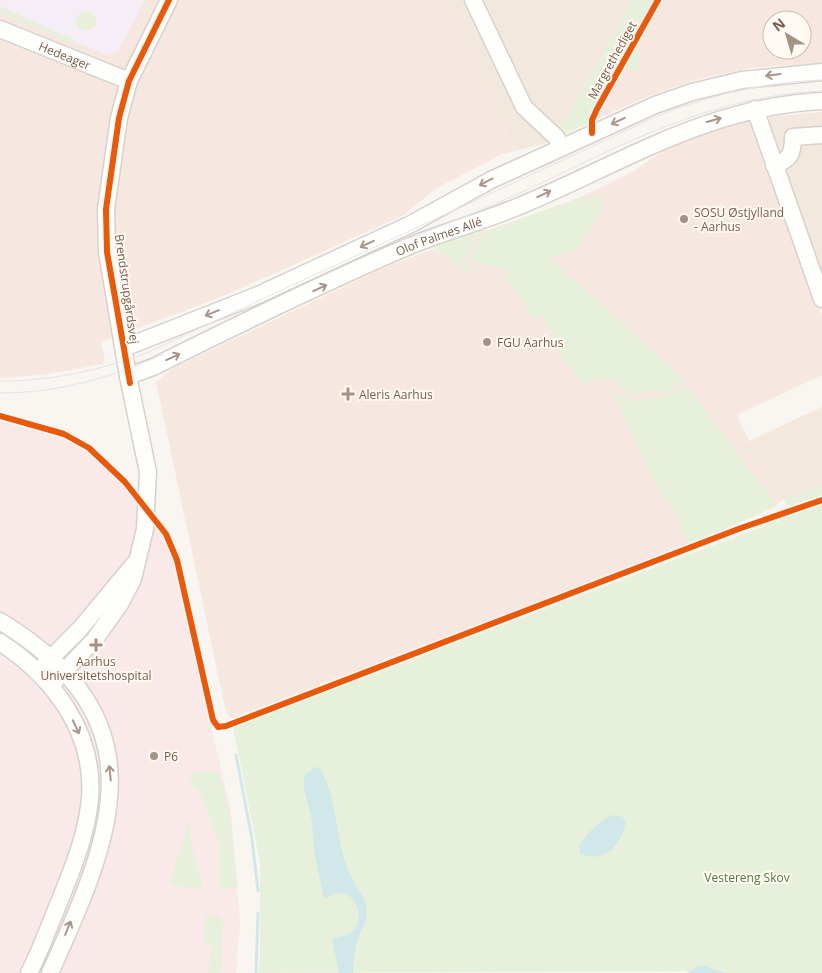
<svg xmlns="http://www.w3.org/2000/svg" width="822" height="973" font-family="'Open Sans',sans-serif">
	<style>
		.residential { fill: #f2e8de }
		.commercial { fill: #f6e8e1; fill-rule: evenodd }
		.education { fill: #f6eef6 }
		.medical { fill: #fae9e9 }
		.green { fill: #e7f0db }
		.water { fill: #d0e8ea }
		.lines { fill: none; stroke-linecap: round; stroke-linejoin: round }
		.stream { stroke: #d0e8ea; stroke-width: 3 }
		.minor-casing { stroke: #d7d1cb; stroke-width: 19 }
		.minor { stroke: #fefefd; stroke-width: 16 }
		.tram { stroke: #e6e3e7; stroke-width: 1 }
		.cycleway-casing { stroke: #fffaf3; stroke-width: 9 }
		.cycleway { stroke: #e8590c; stroke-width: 6 }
		.oneway { stroke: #a8958b }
		.poi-dot { fill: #a69286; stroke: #fffaf3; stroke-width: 2 }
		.labels { text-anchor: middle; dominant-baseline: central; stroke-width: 4; stroke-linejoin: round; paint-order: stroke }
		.street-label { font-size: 12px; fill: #7a5c4d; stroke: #fffaf3 }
		.poi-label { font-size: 12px; fill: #7a5c4d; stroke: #fffaf3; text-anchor: start }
		.park-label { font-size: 12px; fill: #537a41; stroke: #fffaf3 }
	</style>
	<rect width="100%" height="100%" fill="#f9f5f0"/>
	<path class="residential" d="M448,0H632L562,128L564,134L546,143L515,151Z
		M822,112V287L765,126L770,117Z
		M822,407V495L788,506L743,447L749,441Z"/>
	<path class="commercial" d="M0,0H448L515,151L502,154L435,189L404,215L226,295L101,342L105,360L102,364L41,375L0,378Z
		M632,0H822V63L750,68L698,79L641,99L564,134L561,128ZM772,20H802V50H772Z
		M749,120L822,315V375L737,415L749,441L743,447L783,499L774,507L688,545L230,719L225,708L156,382L173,368L386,267L483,230L486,231L579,198L632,172L670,147L708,132Z"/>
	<path class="education" d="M0,0H145L118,51L107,55L0,12Z"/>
	<path class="medical" d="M0,420L63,438L87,451L122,485L163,536L170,551L231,812L240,924L236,973H0Z"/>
	<path class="green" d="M632,0H652L632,33L642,69L633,72L618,64L586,124L564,134L561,128Z
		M0,6L72,39L76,45L0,13Z
		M76 21a10 10 0 1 1 20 0a10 10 0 1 1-20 0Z
		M599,195L603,206L596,220L578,248L550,259L609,310L685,381L665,392L655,390L639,395H630L612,380L597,379L581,386L572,367L568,368L542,315L532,319C525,303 519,292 505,281L509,271L471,261L468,272L463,271L462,267L486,231L579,198L582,202Z
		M483,230L458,267L434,247Z
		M687,385L747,466L774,499V507L688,545L672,504L664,501L610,389L632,401L667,396Z
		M822,487V495L788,506L783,499Z
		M822,504V973H726L723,971L258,973L260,959V863L233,727Z
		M193,772H214L220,775L229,811L238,887L222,890L219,888V842L200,793L189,785Z
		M189,819L191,844L200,872L202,887L199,889L169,885Z
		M207,915H217L223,920L221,973H208L211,950L204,943V923Z"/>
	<path class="water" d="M315,767L320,768C338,800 335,838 349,872C354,885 367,897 367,914C367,921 360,931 358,939C354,949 354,962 353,973H339L332,938C337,937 343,937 348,934C364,925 361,904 347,894L337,893L324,899L314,851L312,821L303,784L305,775Z
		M614,815L623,817L626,822C621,845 605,864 580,854L579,846C588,833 599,819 614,815Z
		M698,966H706L726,973H687Z"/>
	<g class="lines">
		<path class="stream" d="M236,755L252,839L258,891
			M256,973L258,913"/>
		<g class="minor-casing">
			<g id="minor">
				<path d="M473,0L524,107L556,137L562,147"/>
				<path id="s1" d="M0,29L129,81"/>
				<path d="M755,109L822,299"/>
				<path d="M774,165C790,160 793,154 793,137L822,135"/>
				<path d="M124,348L258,295L411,224L491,180L655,105L692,92L742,80L822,72"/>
				<path id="s2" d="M128,376L153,367C237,325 321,284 407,247C443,232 481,222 517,207C622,164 704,107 822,101"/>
				<path d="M0,621C161,720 115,830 50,973"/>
				<path d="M0,642C53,677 95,732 90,798C87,834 73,867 60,900C50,924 41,949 29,973"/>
				<path d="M44,665L80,629L134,564"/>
				<path d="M51,685L95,639L120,604L133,579L145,529L148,472L128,376L107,252L106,209L119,118L129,81L169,0"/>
			</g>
		</g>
		<use href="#minor" class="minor"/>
		<path class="tram" d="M408,239C445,224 484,210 520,193C620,146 709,96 822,91
			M0,381C49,381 97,371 144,354L662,114C714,94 767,82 822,80
			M0,393C58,393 111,378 164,354"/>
		<g class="cycleway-casing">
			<path id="cycleway" d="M592,133V120L597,109L658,0
				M130,383L107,252L106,209L119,118L129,81L169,0
				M0,416L64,434L89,448L125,482L166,534L177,560L213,720L218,727L226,726L741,528L822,500"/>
		</g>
		<use href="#cycleway" class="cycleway"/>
	</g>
	<defs><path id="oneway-shaft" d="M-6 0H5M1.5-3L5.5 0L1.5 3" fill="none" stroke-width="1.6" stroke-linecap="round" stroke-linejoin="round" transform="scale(1.25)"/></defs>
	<g class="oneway">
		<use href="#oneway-shaft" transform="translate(773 75) rotate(173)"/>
		<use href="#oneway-shaft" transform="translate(714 120) rotate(-16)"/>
		<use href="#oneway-shaft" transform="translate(618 121) rotate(155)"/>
		<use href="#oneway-shaft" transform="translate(486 182) rotate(152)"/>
		<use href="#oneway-shaft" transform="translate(544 194) rotate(-25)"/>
		<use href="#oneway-shaft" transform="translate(367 244) rotate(155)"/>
		<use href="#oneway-shaft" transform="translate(320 288) rotate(-25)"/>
		<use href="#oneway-shaft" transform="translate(212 313) rotate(158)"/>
		<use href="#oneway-shaft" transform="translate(173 357) rotate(-25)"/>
		<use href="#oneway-shaft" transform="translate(76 727) rotate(65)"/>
		<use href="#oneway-shaft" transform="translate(110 773) rotate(-96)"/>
		<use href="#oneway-shaft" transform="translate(68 928) rotate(-68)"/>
	</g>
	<g class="poi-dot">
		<circle cx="684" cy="219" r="5"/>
		<circle cx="487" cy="342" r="5"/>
		<path d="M345.5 386.5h5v5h5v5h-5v5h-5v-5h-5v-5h5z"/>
		<path d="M93.5 637.5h5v5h5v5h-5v5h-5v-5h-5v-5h5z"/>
		<circle cx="154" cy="756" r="5"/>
	</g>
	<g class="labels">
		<g class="street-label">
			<text stroke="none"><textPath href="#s1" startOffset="70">Hedeager</textPath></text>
			<text transform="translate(612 60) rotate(-61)">Margrethediget</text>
			<text stroke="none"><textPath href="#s2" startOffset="341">Olof Palmes Allé</textPath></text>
			<text transform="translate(127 289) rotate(82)">Brendstrupgårdsvej</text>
		</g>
		<g class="poi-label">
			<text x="694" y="212">SOSU Østjylland<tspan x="694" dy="14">- Aarhus</tspan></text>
			<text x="497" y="342">FGU Aarhus</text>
			<text x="359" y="394">Aleris Aarhus</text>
			<text x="96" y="661" text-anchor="middle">Aarhus<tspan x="96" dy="14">Universitetshospital</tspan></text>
			<text x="164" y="756">P6</text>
		</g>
		<g class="park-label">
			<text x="747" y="877">Vestereng Skov</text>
		</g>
	</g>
	<g transform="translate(787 35) rotate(322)"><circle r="24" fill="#fffaf3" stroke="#cabbb1"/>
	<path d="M0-4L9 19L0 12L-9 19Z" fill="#a69286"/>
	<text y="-8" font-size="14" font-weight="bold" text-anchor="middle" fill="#7a5c4d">N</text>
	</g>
</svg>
